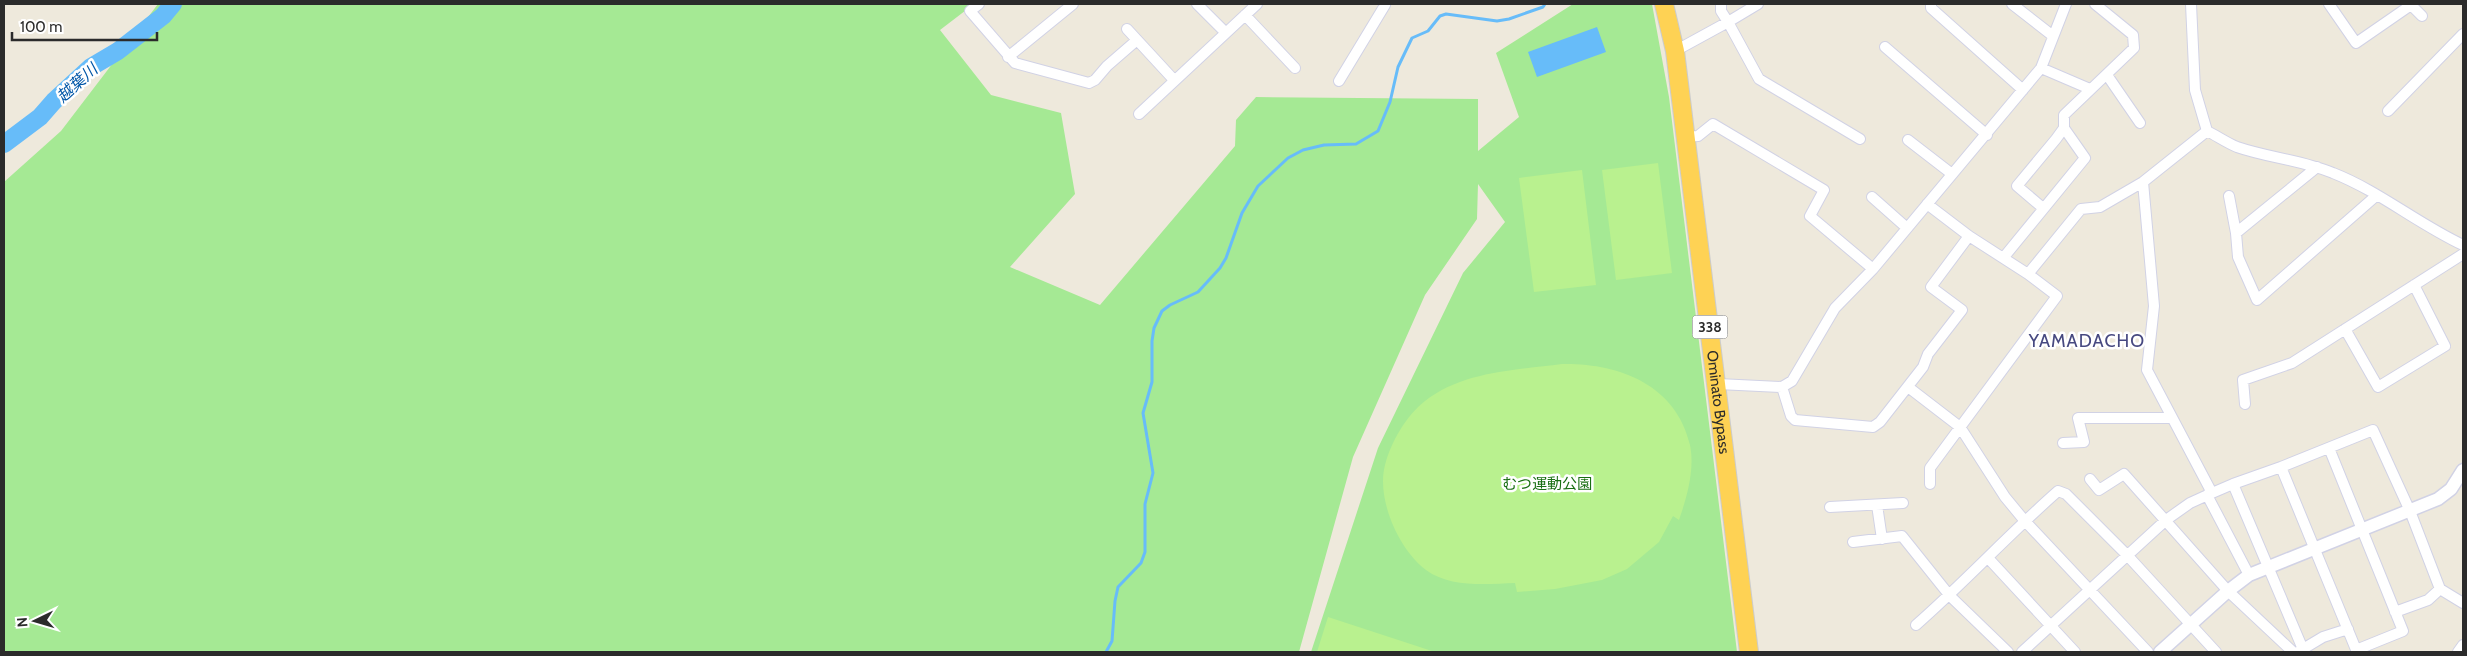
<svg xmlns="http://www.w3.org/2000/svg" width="2467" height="656" font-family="Cabin,'Noto Sans JP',sans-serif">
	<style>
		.green { fill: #a5e994 }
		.pitch { fill: #b9f18f }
		.water { fill: #67bcf9 }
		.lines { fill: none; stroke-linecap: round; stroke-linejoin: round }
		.stream { stroke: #67bcf9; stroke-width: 3 }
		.river { stroke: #67bcf9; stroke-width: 18 }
		.minor-casing { stroke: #d1d2e5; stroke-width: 12 }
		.tertiary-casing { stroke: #d1d2e5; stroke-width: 15 }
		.trunk-casing { stroke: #ccc; stroke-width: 20 }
		.minor { stroke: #fff; stroke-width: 10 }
		.tertiary { stroke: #fff; stroke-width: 12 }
		.trunk { stroke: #fed254; stroke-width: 18 }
		.labels { text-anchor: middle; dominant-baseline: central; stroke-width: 5; stroke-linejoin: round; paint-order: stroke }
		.shield { fill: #fff; stroke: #6b6b6b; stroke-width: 1 }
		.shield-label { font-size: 14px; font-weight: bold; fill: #2b2b2b }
		.street-label { font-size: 15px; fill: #2b2b2b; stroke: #fff }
		.park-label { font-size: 15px; fill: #1a6f14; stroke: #fff }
		.water-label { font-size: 16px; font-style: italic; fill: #0257a8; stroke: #fff }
		.quarter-label { font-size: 18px; letter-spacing: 1px; fill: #474980; stroke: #fff }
	</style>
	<rect width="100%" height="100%" fill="#eee9dc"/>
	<path class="green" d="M158,4H974L940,30L991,95L1061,113L1075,194L1010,267L1100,305L1235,146L1236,120L1256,97L1478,99V151L1519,117L1496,53L1573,4H1652L1669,97L1737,652H1311L1378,448L1463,273L1505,222L1478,184L1477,219L1425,295L1353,457L1299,652H4V182L61,131Z"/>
	<path class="pitch" d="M1658,163L1672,273L1616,280L1602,170Z
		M1582,170L1596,285L1534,292L1519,178Z
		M1562,364C1618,363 1676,384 1690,445C1695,469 1687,497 1679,520L1673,516L1659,542L1627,569L1602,580L1555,589L1517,592L1515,583C1487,584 1450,588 1426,570C1399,550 1376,499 1385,465C1391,442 1406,416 1425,401C1463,371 1516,370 1562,364Z
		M1328,617L1435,652H1317Z"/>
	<path class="water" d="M1597,27L1606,52L1537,77L1528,52Z"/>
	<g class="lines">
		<path class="stream" d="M1106,652L1112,641L1115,601L1118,587L1141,563L1145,552V504L1153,473L1143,413L1152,382V341L1154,328L1162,311L1170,305L1198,292L1220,268L1226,258L1242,213L1258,186L1288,158L1303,150L1324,145L1356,144L1378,131L1390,102L1398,67L1412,38L1428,31L1440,16L1446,14L1497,21L1509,19L1543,7L1545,4"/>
		<path class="river" d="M4,144L40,117L54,101L91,67L118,51L163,16L173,4"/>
		<g class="minor-casing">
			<path id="minor" d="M979,4L970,11L1015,63L1089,83L1095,80L1107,66L1137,40
				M1197,4L1226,33
				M1721,4V11L1728,22L1758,4
				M1931,4V8L2023,90
				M2012,4L2053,36
				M2191,4L2195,90L2207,131
				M2329,4L2356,43L2411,5
				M2410,4L2422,16
				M1245,15L1295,68
				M1127,29L1174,80
				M1885,47L1987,135
				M1675,51L1728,22L1759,79L1860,139
				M1008,57L1073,4
				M2041,68L2090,89
				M2107,75L2140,123
				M1339,81L1385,5L1384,4
				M2388,111L2463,34
				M1139,114L1257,4
				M1686,137L1698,136L1713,124L1824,190L1810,216L1873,269
				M1908,140L1952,174
				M2143,182L2154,306L2147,370L2212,493L2233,484L2302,647
				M2229,196L2236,233L2238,257L2257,300L2377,195
				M1872,197L1907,228
				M1927,204L1969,236L2028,274
				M2043,208L2017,186L2056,139L2064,128V115L2134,48L2133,35L2095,4
				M2236,233L2317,167
				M2004,257L2085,158L2064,128
				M2345,329L2378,387L2445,346L2414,285
				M1718,384L1782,387L1792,381L1835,308L1873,269L2041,68L2066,4
				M1782,387L1791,416L1795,420L1873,427L1880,422L1923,367L1928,354L1962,310L1931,287L1969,236
				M1908,387L1960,427L2005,497L2024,520L2148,652
				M2245,404L2243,380L2292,363L2463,254
				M2063,443L2084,442L2078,418H2172
				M2329,448L2403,631L2356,650
				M2281,467L2357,652
				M2090,479L2099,490L2124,474L2228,591L2293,652
				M1930,484V468L2057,296L2028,274L2081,209L2100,207L2143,182L2207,131C2217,136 2227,143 2237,147C2269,158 2302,160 2333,173C2379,191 2418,224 2463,245
				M2233,484L2281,467L2373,430L2410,511L2440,589L2463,603
				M2207,495L2249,575
				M1877,505L1882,539
				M1830,507L1903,503
				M1853,542L1902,536L1950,596L2008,652
				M1988,558L2075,652
				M2395,612L2428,600L2440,589
				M1916,625C1965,582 2009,534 2058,491L2066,494L2127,555L2216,652
				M2022,652L2166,520L2190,503L2212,493
				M2298,652L2323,637L2348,629
				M2458,652L2463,645"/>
		</g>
		<g class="tertiary-casing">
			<path id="tertiary" d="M2160,652L2228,591L2249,575L2438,499L2451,489L2463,470"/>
		</g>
		<g class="trunk-casing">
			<g id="trunk">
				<path id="s1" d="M1664,4L1675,51L1749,652"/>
			</g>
		</g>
		<use href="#minor" class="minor"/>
		<use href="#tertiary" class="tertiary"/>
		<use href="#trunk" class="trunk"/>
	</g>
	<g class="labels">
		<rect class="shield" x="1692.5" y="315.5" width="35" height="23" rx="4"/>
		<g class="shield-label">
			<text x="1710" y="327">338</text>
		</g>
		<g class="street-label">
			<text stroke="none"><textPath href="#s1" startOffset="402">Ominato Bypass</textPath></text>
		</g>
		<g class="park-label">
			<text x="1547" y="484">むつ運動公園</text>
		</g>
		<g class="water-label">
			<text transform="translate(77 83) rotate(-42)">越葉川</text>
		</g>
		<g class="quarter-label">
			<text x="2087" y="341">YAMADACHO</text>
		</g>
	</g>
	<rect width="2467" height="656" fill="none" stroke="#2b2b2b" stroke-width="10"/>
	<g transform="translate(35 621) rotate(265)" stroke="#ffffff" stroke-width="4" paint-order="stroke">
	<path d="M0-4L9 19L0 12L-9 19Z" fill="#2b2b2b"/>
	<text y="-8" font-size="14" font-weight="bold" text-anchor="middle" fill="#2b2b2b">N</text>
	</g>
	<path d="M12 32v8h145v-8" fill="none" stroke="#2b2b2b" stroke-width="2.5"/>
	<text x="20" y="32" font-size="15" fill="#2b2b2b" stroke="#ffffff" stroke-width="4" paint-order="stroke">100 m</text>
</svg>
